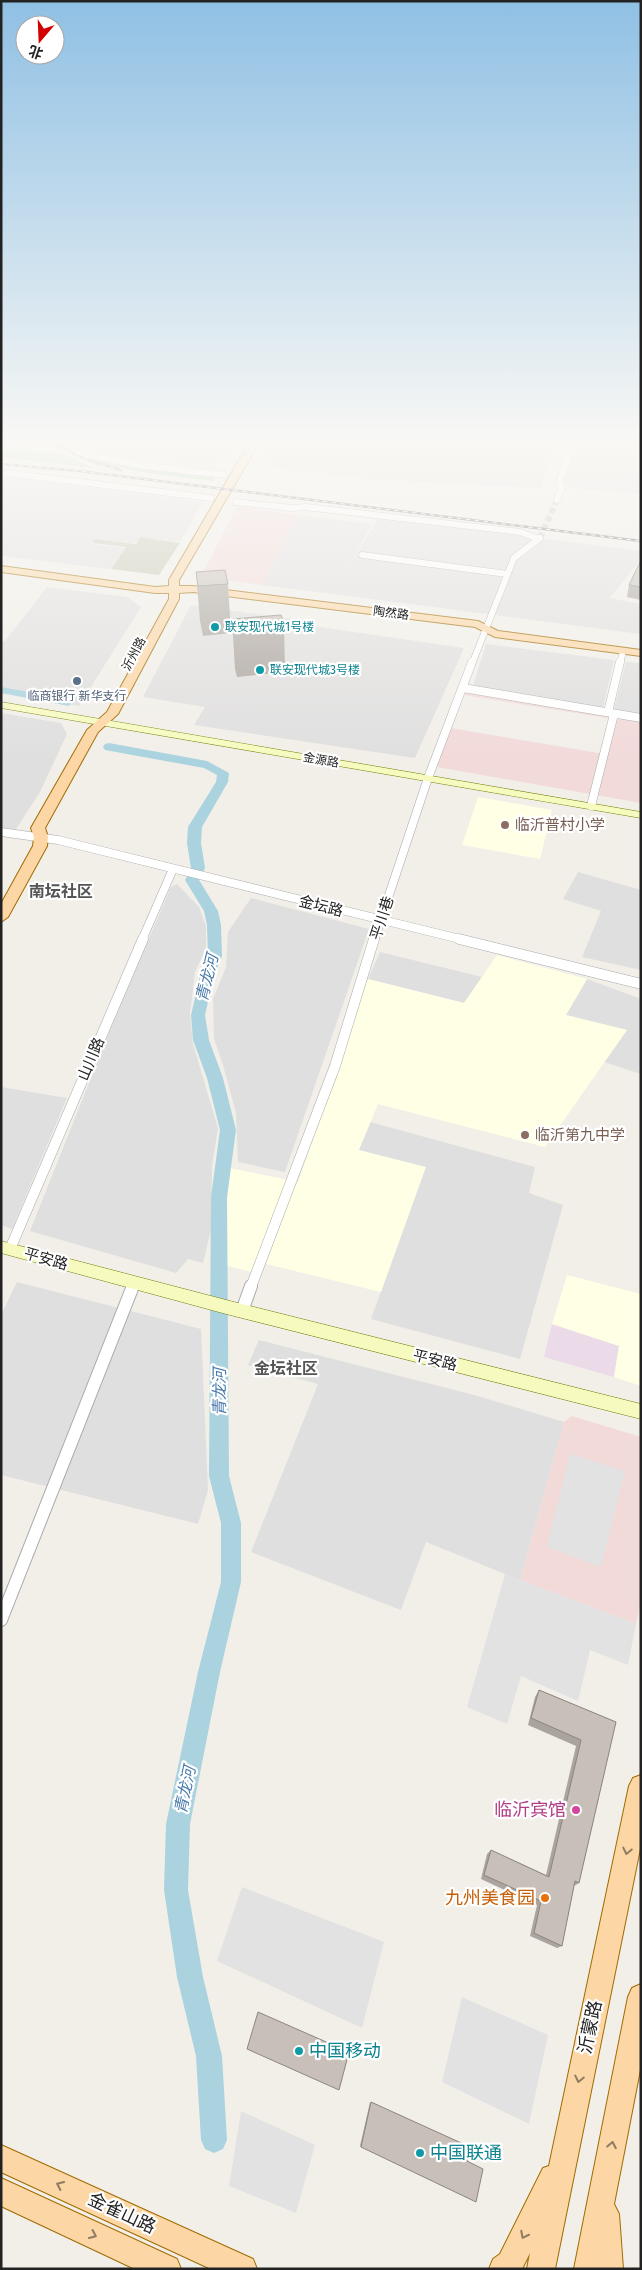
<svg xmlns="http://www.w3.org/2000/svg" width="642" height="2270" font-family="'Fira Sans','Noto Sans SC',sans-serif">
	<style>
		.residential { fill: #e0dfdf }
		.commercial { fill: #f2dad9 }
		.industrial { fill: #ebdbe8 }
		.education { fill: #ffffe5 }
		.construction { fill: #c7c7b4 }
		.forest { fill: #add19e }
		.parking { fill: #e2e2e2 }
		.water { fill: #aad3df }
		.lines { fill: none; stroke-linecap: round; stroke-linejoin: round }
		.river { fill: #aad3df; fill-rule: evenodd }
		.street-tunnel { stroke: #c8c6c1; stroke-width: 6; stroke-dasharray: 6 3; stroke-linecap: butt }
		.street-far3-casing { stroke: #a9a9a9; stroke-width: 7 }
		.street-far2-casing { stroke: #a9a9a9; stroke-width: 9 }
		.street-far1-casing { stroke: #a9a9a9; stroke-width: 11 }
		.street-casing { stroke: #a9a9a9; stroke-width: 14 }
		.secondary-casing { stroke: #707d05; stroke-width: 1 }
		.primary-casing { stroke: #a06b00; stroke-width: 2 }
		.street-far3 { stroke: #fff; stroke-width: 6 }
		.street-far2 { stroke: #fff; stroke-width: 8 }
		.street-far1 { stroke: #fff; stroke-width: 10 }
		.street { stroke: #fff; stroke-width: 12 }
		.secondary { fill: #f7fabf; fill-rule: evenodd }
		.primary { fill: #fcd6a4; fill-rule: evenodd }
		.rail-casing { stroke: #707070; stroke-width: 2.5 }
		.rail { stroke: #fff; stroke-width: 1; stroke-dasharray: 4.5; stroke-linecap: butt }
		.wall { fill: #aba49e }
		.building { fill: #c7bfb8; stroke: #8b8681 }
		.oneway { stroke: #8f7c63 }
		.culture-dot { fill: #0f9aa8; stroke: #fff; stroke-width: 2 }
		.service-dot { fill: #5c6f8a; stroke: #fff; stroke-width: 2 }
		.education-dot { fill: #8d6e63; stroke: #fff; stroke-width: 2 }
		.hotel-dot { fill: #d1479c; stroke: #fff; stroke-width: 2 }
		.food-dot { fill: #e8710a; stroke: #fff; stroke-width: 2 }
		.labels { text-anchor: middle; dominant-baseline: central; stroke-width: 4.5; stroke-linejoin: round; paint-order: stroke }
		.far-street-label { font-size: 12px; fill: #222; stroke: #fff }
		.far-culture-label { font-size: 12px; fill: #0d838f; stroke: #fff; text-anchor: start }
		.far-service-label { font-size: 12px; fill: #4e5e75; stroke: #fff }
		.education-label { font-size: 15px; fill: #785e54; stroke: #fff; text-anchor: start }
		.street-label { font-size: 15px; fill: #222; stroke: #fff }
		.neighbourhood-label { font-size: 16px; font-weight: bold; fill: #555; stroke: #fff }
		.water-label { font-size: 16px; font-style: italic; fill: #4a7aab; stroke: #fff }
		.near-hotel-label { font-size: 18px; fill: #b23c85; stroke: #fff; text-anchor: end }
		.near-food-label { font-size: 18px; fill: #c56008; stroke: #fff; text-anchor: end }
		.near-street-label { font-size: 18px; fill: #222; stroke: #fff }
		.near-culture-label { font-size: 18px; fill: #0d838f; stroke: #fff; text-anchor: start }
	</style>
	<rect width="100%" height="100%" fill="#f2efe9"/>
	<path class="residential" d="M70,443H232L216,470L133,458L81,447Z
		M274,443H558L540,488L368,479L262,466Z
		M576,443H641V494L573,488L564,484Z
		M7,477L203,502L180,542L140,537L135,543L94,539L91,544L125,548L110,569L1,556V479L5,480Z
		M297,515L372,524L347,571L378,518L641,551V559L610,598L641,604V634L263,585Z
		M47,587L127,597L141,607L79,706L1,693V641H5Z
		M191,605L308,621L313,626L464,648L415,758L194,725L205,707L143,697Z
		M486,644L614,660L603,708L473,686Z
		M626,662L641,663V714L614,709Z
		M1,713L61,723L67,734L40,792L16,829L1,828Z
		M578,872L641,890V970L582,957L601,911L563,899Z
		M177,884L199,907L206,926V949L195,972L190,1014L193,1044L218,1128L212,1166L211,1230L203,1263L188,1259L176,1273L30,1231L112,1025L171,887Z
		M251,898L369,929L285,1172L238,1162L236,1113L223,1065L214,1039L213,999L226,967L228,932Z
		M380,952L482,977L464,1003L368,979Z
		M587,979L641,999V1074L604,1062L627,1030L566,1015Z
		M1,1087L67,1098L12,1229L1,1225Z
		M370,1122L535,1167L529,1193L563,1205L520,1359L371,1319L425,1168L358,1150Z
		M17,1282L201,1329L208,1490L198,1524L1,1475V1315Z
		M259,1340L478,1396L564,1422L520,1580L426,1542L401,1610L251,1552L318,1384L248,1365Z"/>
	<path class="commercial" d="M237,506L297,515L263,585L201,577Z
		M465,691L641,721V803L437,767L451,728L604,754L613,719L463,695Z
		M572,1416L641,1437V1598L636,1624L520,1580L564,1422Z"/>
	<path class="industrial" d="M552,1324L619,1346L614,1377L544,1357Z"/>
	<path class="education" d="M478,797L552,810L540,859L462,845Z
		M497,955L587,979L566,1015L627,1030L545,1147L378,1104L359,1150L426,1167L381,1292L266,1264L291,1194L282,1192L252,1272L227,1266L225,1222L230,1168L298,1182L368,979L464,1003Z
		M567,1275L641,1294V1386L614,1377L619,1346L552,1324Z"/>
	<path class="construction" d="M140,537L180,543L159,575L111,569L126,547L92,543L94,539L136,544Z"/>
	<path class="forest" d="M1,446L60,453L94,468L1,457Z
		M82,456L215,477L213,481C169,475 123,473 82,456Z"/>
	<path class="parking" d="M570,1454L625,1471L601,1567L547,1547Z
		M505,1574L636,1624L628,1665L590,1650L578,1701L521,1676L507,1724L467,1707Z
		M242,1887L384,1942L362,2028L217,1961Z
		M462,1997L548,2035L529,2124L442,2082Z
		M241,2111L315,2145L296,2213L229,2186Z"/>
	<path class="water" d="M1,687L74,700L69,706L1,693Z"/>
	<g class="lines">
		<path class="river" d="M109,743L207,761L229,773L228,782L202,827L201,843L205,868L199,880L218,911L221,925L222,956L215,972L205,1015L209,1040L223,1078L236,1130L227,1197L229,1476L241,1523V1582L220,1672L190,1824L188,1890L203,1977L222,2056L227,2140L223,2149L214,2153L205,2149L201,2140L196,2056L177,1977L164,1890L166,1824L198,1672L221,1582V1523L209,1476L211,1197L220,1130L207,1078L193,1040L191,1015L201,972L208,956L207,925L204,911L185,880L191,868L187,843L188,827L216,782L217,775L204,768L105,750L103,747L105,744Z"/>
		<path class="street-tunnel" d="M540,538L557,500"/>
		<g class="street-far3-casing">
			<path id="street-far3" d="M1,444L72,452L138,465L224,475
				M6,473L211,498
				M557,500L562,488L559,482L569,456L567,453L568,443
				M236,502L292,508L306,507L520,532L539,539
				M362,555L507,574
				M472,664L514,558L540,538
				M620,664L623,651"/>
		</g>
		<g class="street-far2-casing">
			<path id="street-far2" d="M463,688L641,718
				M608,712L620,662
				M591,806L614,714
				M1,832L58,840L464,940
				M142,940L173,869
				M374,940L428,778L472,662"/>
		</g>
		<g class="street-far1-casing">
			<path id="street-far1" d="M459,939L641,984
				M10,1249L143,939
				M132,1287L134,1283
				M251,1287L335,1066L374,939"/>
		</g>
		<g class="street-casing">
			<path id="street" d="M242,1311L251,1286
				M1,1620L133,1286"/>
		</g>
		<g class="secondary-casing">
			<path id="secondary" d="M1,702L641,812V818L1,708Z
				M1,1241L230,1301L641,1404V1419L230,1315L1,1253Z"/>
		</g>
		<g class="primary-casing">
			<path id="primary" d="M249,443H259L179,580V586H193L478,621L498,631L641,650V656L495,637L475,627L193,592L179,593V599L118,714L98,732L45,828L48,837L47,846L8,917L1,922V904L33,846L34,837L31,828L87,730L107,712L169,599V593H155L1,572V566L155,587L169,586V580Z
				M641,1775V1844L555,2269H527L530,2253L522,2269H489L493,2259L500,2254L543,2168L549,2166L629,1786L633,1778Z
				M641,1984V2065L614,2204L619,2214L623,2269H574L628,1997L632,1988Z
				M1,2145L253,2259L257,2269H211L1,2172Z
				M1,2178L177,2259L181,2269H135L1,2206Z"/>
		</g>
		<use href="#street-far3" class="street-far3"/>
		<use href="#street-far2" class="street-far2"/>
		<use href="#street-far1" class="street-far1"/>
		<use href="#street" class="street"/>
		<use href="#secondary" class="secondary"/>
		<use href="#primary" class="primary"/>
		<g class="rail-casing">
			<path id="rail" d="M52,443L87,460L121,470
				M1,464L79,471L641,541"/>
		</g>
		<use href="#rail" class="rail"/>
	</g>
	<path class="wall" d="M641,560V600L627,597L629,585Z
		M196,572L228,584L231,633L203,636L200,621Z
		M232,619L284,623L285,672L237,677L235,669Z
		M539,1690L616,1722L579,1883L574,1886L562,1946L557,1948L530,1936L537,1905L481,1879L487,1854L491,1850L546,1875L576,1746L528,1725L535,1697Z
		M370,2102L470,2147L467,2161L361,2147L360,2146Z"/>
	<path class="building" d="M641,560V587L629,585Z
		M225,570L228,584L198,586L196,572Z
		M281,615L284,623L234,627L232,619Z
		M539,1690L616,1722L579,1883L575,1881L562,1946L534,1933L541,1901L484,1875L491,1850L549,1877L581,1740L531,1718Z
		M258,2012L349,2052L339,2090L247,2049Z
		M371,2102L470,2147L467,2161L483,2169L476,2202L361,2147Z"/>
	<defs><path id="oneway-chevron" d="M-2-3.5L2.5 0L-2 3.5" fill="none" stroke-width="1.6" stroke-linecap="round" stroke-linejoin="round" transform="scale(1.25)"/></defs>
	<g class="oneway">
		<use href="#oneway-chevron" transform="translate(627 1851) rotate(102)"/>
		<use href="#oneway-chevron" transform="translate(579 2079) rotate(102)"/>
		<use href="#oneway-chevron" transform="translate(612 2145) rotate(-79)"/>
		<use href="#oneway-chevron" transform="translate(60 2185) rotate(-155)"/>
		<use href="#oneway-chevron" transform="translate(93 2235) rotate(25)"/>
		<use href="#oneway-chevron" transform="translate(524 2235) rotate(117)"/>
	</g>
	<linearGradient id="sky" x2="0" y2="1"><stop stop-color="#8fc0e4"/><stop offset="0.58" stop-color="#f9f8f5"/><stop offset="1" stop-color="#f9f8f5" stop-opacity="0"/></linearGradient>
	<rect width="642" height="760" fill="url(#sky)"/>
	<g class="culture-dot">
		<circle cx="215" cy="627" r="5"/>
		<circle cx="260" cy="670" r="5"/>
		<circle cx="299" cy="2051" r="5"/>
		<circle cx="420" cy="2153" r="5"/>
	</g>
	<circle class="service-dot" cx="77" cy="681" r="5"/>
	<g class="education-dot">
		<circle cx="505" cy="825" r="5"/>
		<circle cx="525" cy="1135" r="5"/>
	</g>
	<circle class="hotel-dot" cx="576" cy="1810" r="5"/>
	<circle class="food-dot" cx="545" cy="1898" r="5"/>
	<g class="labels">
		<g class="far-street-label">
			<text transform="translate(391 613) rotate(7)">陶然路</text>
			<text transform="translate(134 654) rotate(-62)">沂州路</text>
			<text transform="translate(321 760) rotate(10)">金源路</text>
		</g>
		<g class="far-culture-label">
			<text x="225" y="627">联安现代城1号楼</text>
			<text x="270" y="670">联安现代城3号楼</text>
		</g>
		<g class="far-service-label">
			<text x="77" y="696">临商银行 新华支行</text>
		</g>
		<g class="education-label">
			<text x="515" y="825">临沂普村小学</text>
			<text x="535" y="1135">临沂第九中学</text>
		</g>
		<g class="street-label">
			<text transform="translate(321 906) rotate(14)">金坛路</text>
			<text transform="translate(382 918) rotate(-72)">平川巷</text>
			<text transform="translate(91 1059) rotate(-67)">山川路</text>
			<text transform="translate(46 1259) rotate(16)">平安路</text>
			<text transform="translate(435 1360) rotate(14)">平安路</text>
		</g>
		<g class="neighbourhood-label">
			<text x="61" y="891">南坛社区</text>
			<text x="286" y="1368">金坛社区</text>
		</g>
		<g class="water-label">
			<text transform="translate(207 978) rotate(-76)">青龙河</text>
			<text transform="translate(219 1392) rotate(-90)">青龙河</text>
			<text transform="translate(185 1790) rotate(-78)">青龙河</text>
		</g>
		<g class="near-hotel-label">
			<text x="566" y="1810">临沂宾馆</text>
		</g>
		<g class="near-food-label">
			<text x="535" y="1898">九州美食园</text>
		</g>
		<g class="near-street-label">
			<text transform="translate(590 2027) rotate(-78)">沂蒙路</text>
			<text transform="translate(122 2213) rotate(25)">金雀山路</text>
		</g>
		<g class="near-culture-label">
			<text x="309" y="2051">中国移动</text>
			<text x="430" y="2153">中国联通</text>
		</g>
	</g>
	<rect width="642" height="2270" fill="none" stroke="#222222" stroke-width="5"/>
	<g transform="translate(40 40) rotate(199)"><circle r="24" fill="#ffffff" stroke="#a7a7a7"/>
	<path d="M0-4L9 19L0 12L-9 19Z" fill="#d40000"/>
	<text y="-8" font-size="14" font-weight="bold" text-anchor="middle" fill="#222222">北</text>
	</g>
</svg>
